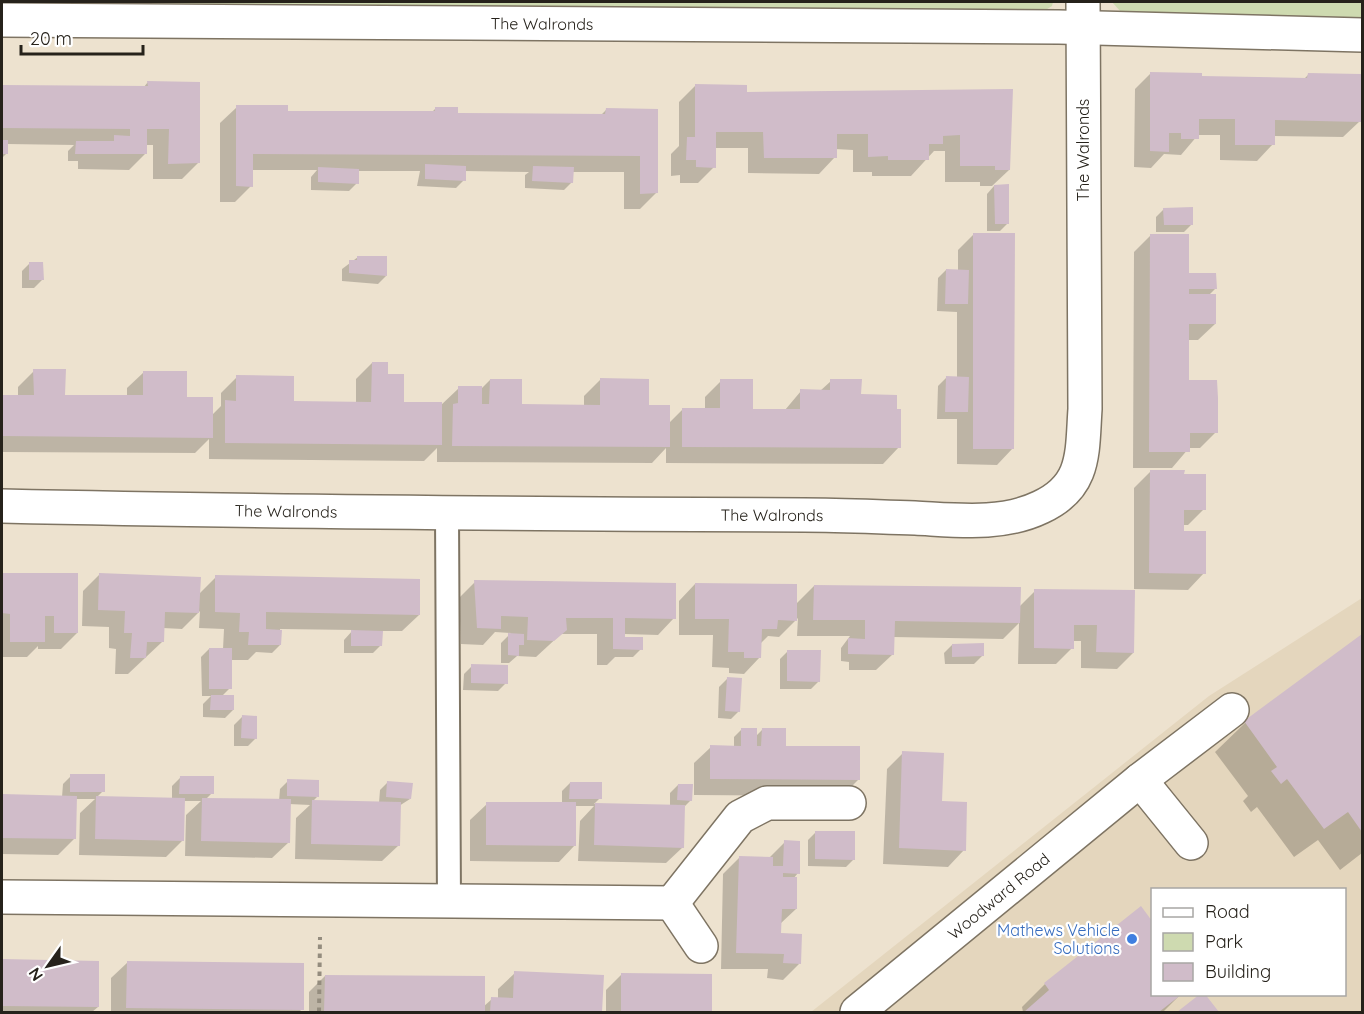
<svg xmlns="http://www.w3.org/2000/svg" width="1364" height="1014" font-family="Quicksand,sans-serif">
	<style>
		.built { fill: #e4d6bd; fill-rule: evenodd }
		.green { fill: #cedab0 }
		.shadow { fill: #0003 }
		.building { fill: #d0bcc9 }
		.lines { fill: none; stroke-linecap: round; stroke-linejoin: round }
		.lane-casing { stroke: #7e7463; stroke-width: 26 }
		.street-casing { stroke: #7e7463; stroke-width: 36 }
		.path { stroke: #948c7e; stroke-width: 4; stroke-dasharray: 4.5 4.5; stroke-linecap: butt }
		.lane { stroke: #fff; stroke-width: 22 }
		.street { stroke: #fff; stroke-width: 33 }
		.shop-dot { fill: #3f7fe0; stroke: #fff; stroke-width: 2 }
		.labels { text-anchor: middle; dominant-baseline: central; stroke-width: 4.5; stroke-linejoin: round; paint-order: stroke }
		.street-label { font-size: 16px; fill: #26221b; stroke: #fff }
		.shop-label { font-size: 16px; fill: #366cbe; stroke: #fff; text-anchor: end }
	</style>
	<rect width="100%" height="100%" fill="#ede2cf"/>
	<path class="built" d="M1362,598V1012H811L1209,696ZM1152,890H1344V994H1152Z"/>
	<path class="green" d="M2,2H1053L1052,6L1044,11L2,7Z
		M1112,2H1362V18L1121,12Z"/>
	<path class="shadow" d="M1151,73L1201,78L1304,79L1308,75L1360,121L1343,137L1273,136V144L1257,161L1220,160V135H1198L1181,155L1164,154L1151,168L1134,167L1135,89Z
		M148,82L198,163L182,179H153V145H146V153L129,170L78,169V161H68V151L74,145L7,144L6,154L2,158V87L143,88Z
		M695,86L746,93L1012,90L1009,170L992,186H980V182H945V151H934L911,176H872V172H853V150L835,149V157L819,174L748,173V148H714V167L698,183H680V175L671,176V154L679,146V102Z
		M237,107L286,112L431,113L435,109L456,114L601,115L606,110H657L656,193L640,209H624V172H572V182L564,190L525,188V175L529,172L464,171V180L456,188L417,186L420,171H358L357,183L349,191L311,190V177L317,170H251V186L235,202H220V123Z
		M994,186H1008V223L1000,231H987V194Z
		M1164,209L1192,224L1184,232H1156V217Z
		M974,234L1013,448L997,465L957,464V419H937L938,386L946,378H957V312L937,311L938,278L946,270L958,271V250Z
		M1150,236L1187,274L1215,289L1208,296L1215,324L1198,340H1187V382L1216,432L1200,448H1189L1172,468H1133L1134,252Z
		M358,257L386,276L378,284L342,281V269Z
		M30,263L42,280L34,288H22V271Z
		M372,363L386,376L402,404L440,406L459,388H482L490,380L521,405L584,406V396L600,380L647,407L668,424L683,409H705V397L721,381L751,410H785L801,391H820L831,381L860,396L899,447L883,464L666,463V448L652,463L437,462V448L424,461L209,459V439L195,453L2,452V397H18V387L34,371L64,396H127V388L144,372L211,416L221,406V393L237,377L293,403H356V379Z
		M1150,472L1182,476L1204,509L1188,525H1183V533L1204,573L1188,590L1134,589V488Z
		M2,574H77V633L61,649H38V646L27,657H2Z
		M99,575L199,594L216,577L419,615L402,631H381V645L373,653H344V640L353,630L280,629V645L272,653L256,652L248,660H230V688L222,696L233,710L225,718L203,717V704L211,696H202L201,657L209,649H223L224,629L199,628L200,611L182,629L163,628L162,642L128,674H115L116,649L109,648V627L82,626L83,591Z
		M475,582L674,618L658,635L624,634V639L641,649L633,657H615L607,665H597V634H561L536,657L517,656L509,663H501V643L511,633L495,632L483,645L461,644L459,598Z
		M695,584L795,605L814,586L1019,607L1035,591L1133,592V653L1117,669L1081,668V641H1072V648L1056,664H1018L1019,623L1003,639L893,637V654L876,670H849V662L841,661V648L850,636H797L798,618L779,637L768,636L760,644V657L744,674L729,673V668L712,667L713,635H679V601Z
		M1362,635V853L1340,870L1318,840L1294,857L1257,807L1251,812L1243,801L1248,796L1215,752L1245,723Z
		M952,645L982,656L974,664H945L944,653Z
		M788,651L819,681L811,689H780V659Z
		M472,666L506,683L498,691L463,690L464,674Z
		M727,679L739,711L731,719L718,718L719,687Z
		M242,717L256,738L248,746H234V725Z
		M742,729L756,736L762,730L782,747L859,779L842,796L694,795V763L711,747H734V737Z
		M903,753L964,850L948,867L883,864L887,769Z
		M71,776L103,791L97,797L172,799V786L180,778L212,793L206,799L279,801L280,789L288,781L317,797L312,802L379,803L380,790L388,782L410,799L399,806V845L382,861L295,859L296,818L310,805L289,804V842L272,858L185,856L186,815L201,801H183V840L166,857L79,855L80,813L95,799H75L74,839L58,855L2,854V796L62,797L63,784Z
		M570,783L600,798L594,804L670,806V793L678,785L691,800L684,807L683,847L666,863L578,861L580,821L594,806H575V845L559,862L470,861V820L487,804H562V791Z
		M816,832L854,859L846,867L808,866V840Z
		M785,842L798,873L793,879L796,909L780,924V935L799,964L783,980L767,978L768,969H721L723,874L740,857L769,858Z
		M1140,908L1152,923V994H1181L1163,1012H1023L1022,1007L1045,984Z
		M2,961L98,962V1007L92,1012H2Z
		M128,962L302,1009L299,1012H111V978Z
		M515,973L602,977L601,1012H309V992L325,976L483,1007L492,999H498V989Z
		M622,974L711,975L710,1012H606V990Z
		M1202,994L1217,1012H1180Z"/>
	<path class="building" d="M1150,72L1202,73V76L1307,78L1308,73L1361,74V122L1275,120V145H1235V119H1199V139H1181V133H1169V152L1150,151Z
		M147,81L200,82V163L168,164L169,129H147V154H75L76,141H114V135L130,136V129L2,128V85L148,86Z
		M695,84L747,85V92L1013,89L1010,170H995V166H960V135L943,136V144H929V160H888V156L868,157V134H837V158H764L763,132H716V168L696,167V160H686L687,137H695Z
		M236,105H288V111H435V107H458V113L605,114L606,108L658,109V193L640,194V156L253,154V187L236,186Z
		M2,140H8V154H2Z
		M425,164L466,166V181L425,179Z
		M533,166L574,167L573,183L532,181Z
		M318,167L359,169V184L318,182Z
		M1009,184V224H995L994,185Z
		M1193,207V225H1164L1163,208Z
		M973,233H1015L1014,449H973Z
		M1150,234H1189V273H1216L1217,289H1189V294H1216V324H1189V380H1217L1218,398V433H1190V452H1149Z
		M357,256H387V276L349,273V260H357Z
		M29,262H43L44,280H29Z
		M946,269L969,270L968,304H945Z
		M372,362H388V374H404V402H442V445L225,443V400L236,401V375L294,376V401L371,402Z
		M33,369H66L65,395H143V371H187V397H213V438L2,436V395H34Z
		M946,376L969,377L968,412H945Z
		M600,378L649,379V405H670V447L452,446L453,404L458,403V386H482V404H489L490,379H522V404L600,405Z
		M720,379H753V409H800V389L830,390V379H862L861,394L897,395V409H901V448L682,447V408H720Z
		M1150,470H1185L1184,474H1206V510H1184V531H1206V574L1149,573Z
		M2,573H78V633H54V616H45V642H10V614L2,613Z
		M99,573L201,577L199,613L165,612L164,642H147L146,658H130L132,633H124L125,611L98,610Z
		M215,575L420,579V615L266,612V629L282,630L281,645H248L249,632H239L240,613L215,612Z
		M474,580L676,583V619L625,618V637H643V650L613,649V618H566L567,630L554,641L527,640L528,617L501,616V629L477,628Z
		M695,583L797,584V621L778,620L777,629H762L761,658H744V652H728L729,619H695Z
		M814,585L1021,587L1020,623L895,621L894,655L848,654V638L865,639V620H813Z
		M1034,589L1135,590L1134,653L1096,652L1097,625H1074V649L1034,648Z
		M351,630L383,631L382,646H351Z
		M508,633L524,634V645H519V656L508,655Z
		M1362,634V832L1348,812L1324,829L1287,779L1281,784L1271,771L1277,767L1244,721Z
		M984,643V656L952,657V644Z
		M209,648H232V689H209Z
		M787,650H821L820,682L787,681Z
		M471,664L508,665V684L471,683Z
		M727,677L742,678L740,712L725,711Z
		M211,695H234V710H210Z
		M242,715L257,716V739L241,738Z
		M741,728H757V746H761L762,728H786V746H860V780L710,779V745L741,746Z
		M902,751L944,753L942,801L967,802L966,851L899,848Z
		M70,774H105V792H70Z
		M180,776H214V794H179Z
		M287,779L319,780V797L287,796Z
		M387,781L413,783L411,799L386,797Z
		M570,782H602V799H569Z
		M678,784H693L692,801L677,800Z
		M2,794L77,796L76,839L2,838Z
		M96,796L185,798L184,841L95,839Z
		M202,798L291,799L290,843L201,841Z
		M312,800L401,802L400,846L311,844Z
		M486,802H576V846L486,845Z
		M595,803L685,805L684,848L594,845Z
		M815,831H855V860L815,859Z
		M784,840L800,841V874L783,873V877H797V909H782L781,933L802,934L801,964L783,963L784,954L736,953L739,856L773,857V866H783Z
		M1141,906L1152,921V994H1182L1159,1012H1024L1049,990L1044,983Z
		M2,959L99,961V1007L2,1006Z
		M127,961L304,963V1010L126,1008Z
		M514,971L604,975L602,1012H490L491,997L513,998Z
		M621,973L712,974V1012H621Z
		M325,975L485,976V1012H324Z
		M1200,994H1205L1219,1012H1177Z"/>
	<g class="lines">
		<g class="lane-casing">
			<path id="lane" d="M447,514L449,903"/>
		</g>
		<g class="street-casing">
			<g id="street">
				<path id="s1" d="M2,20L1059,27L1362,35"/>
				<path id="s2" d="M2,506C269,512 537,514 804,515C841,515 878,517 915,518C956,520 1002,526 1041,507C1086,486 1082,453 1085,409L1083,2"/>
				<path d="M1140,780L1191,843"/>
				<path d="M2,897L672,903L740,817L767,803H849"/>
				<path d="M672,903L701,946"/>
				<path id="s3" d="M857,1012L1140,780L1232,710"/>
			</g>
		</g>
		<path class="path" d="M319,1012L320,937"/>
		<use href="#lane" class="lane"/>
		<use href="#street" class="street"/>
	</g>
	<circle class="shop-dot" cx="1132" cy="939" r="6"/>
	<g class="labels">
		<g class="street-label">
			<text stroke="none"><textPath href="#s1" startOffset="540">The Walronds</textPath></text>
			<text transform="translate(1083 150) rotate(-90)">The Walronds</text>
			<text stroke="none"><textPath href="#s2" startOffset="284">The Walronds</textPath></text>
			<text stroke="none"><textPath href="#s2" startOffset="770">The Walronds</textPath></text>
			<text stroke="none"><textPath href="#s3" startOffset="183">Woodward Road</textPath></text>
		</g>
		<g class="shop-label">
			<text x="1120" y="930">Mathews Vehicle<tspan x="1120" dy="18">Solutions</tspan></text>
		</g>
	</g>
	<rect width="1364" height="1014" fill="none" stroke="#26221b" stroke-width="6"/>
	<rect x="1151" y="888" width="195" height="108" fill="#ffffff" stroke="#a8a7a4" stroke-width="1.5"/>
	<rect x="1163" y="908" width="30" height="9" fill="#ffffff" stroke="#a8a7a4" stroke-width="1.5"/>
	<text x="1205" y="918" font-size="18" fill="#26221b">Road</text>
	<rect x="1163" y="933" width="30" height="18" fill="#cedab0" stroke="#a8a7a4" stroke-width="1.5"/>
	<text x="1205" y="948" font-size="18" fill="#26221b">Park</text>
	<rect x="1163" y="963" width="30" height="18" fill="#d0bcc9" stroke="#a8a7a4" stroke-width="1.5"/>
	<text x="1205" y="978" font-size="18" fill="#26221b">Building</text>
	<g transform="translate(48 966) rotate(236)" stroke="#ffffff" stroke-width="4.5" paint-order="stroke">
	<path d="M0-4.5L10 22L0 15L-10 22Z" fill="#26221b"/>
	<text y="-9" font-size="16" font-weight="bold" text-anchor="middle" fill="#26221b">N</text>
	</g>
	<path d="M21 45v9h122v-9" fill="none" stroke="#26221b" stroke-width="3"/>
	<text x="30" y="45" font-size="18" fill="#26221b" stroke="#ffffff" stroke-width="4.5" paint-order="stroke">20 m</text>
</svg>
